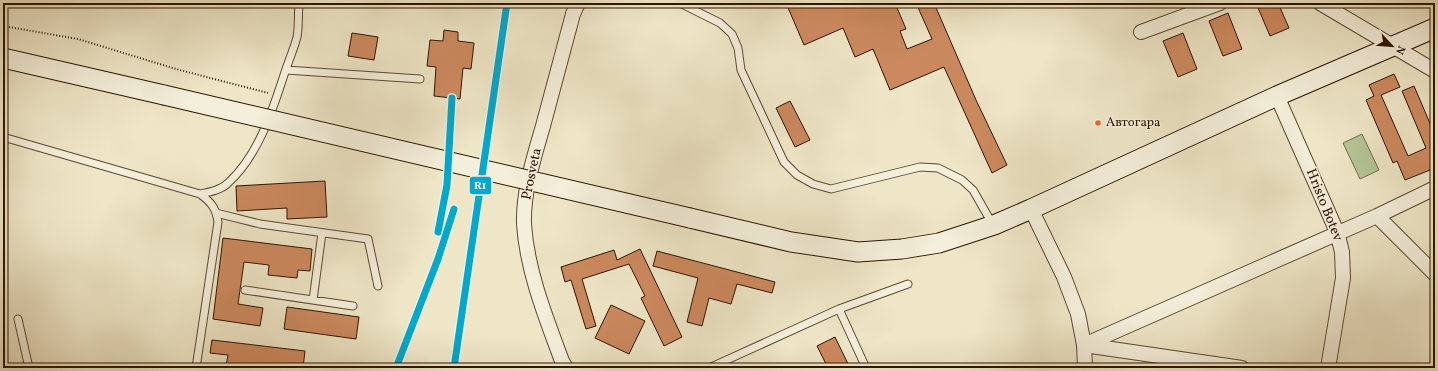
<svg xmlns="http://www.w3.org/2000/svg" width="1438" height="371" font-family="Vollkorn,serif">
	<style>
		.green { fill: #b5c698; stroke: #716d4c }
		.building { fill: #cc895e; stroke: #2d1400 }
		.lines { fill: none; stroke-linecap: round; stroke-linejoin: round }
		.service-casing { stroke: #5d4832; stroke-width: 9 }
		.minor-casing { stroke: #5d4832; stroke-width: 16 }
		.secondary-casing { stroke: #2d1400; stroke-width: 21 }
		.path { stroke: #2d1400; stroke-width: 2; stroke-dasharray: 1 2; stroke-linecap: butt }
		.service { stroke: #f4efdb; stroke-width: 7 }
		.minor { stroke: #f4efdb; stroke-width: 14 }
		.secondary { stroke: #f4efdb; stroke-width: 19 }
		.secondary-bridge-casing { stroke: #2d1400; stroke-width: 21; stroke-linecap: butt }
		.secondary-bridge { stroke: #f4efdb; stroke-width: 19 }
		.rail-1-casing { stroke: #f4efdb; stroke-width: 10 }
		.rail-1 { stroke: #00a9ce; stroke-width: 7 }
		.bus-dot { fill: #f26522; stroke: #f4efdb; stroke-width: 1.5 }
		.labels { text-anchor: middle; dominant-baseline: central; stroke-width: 3; stroke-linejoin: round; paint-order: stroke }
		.bus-label { font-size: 13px; fill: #2d1400; stroke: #f4efdb; text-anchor: start }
		.street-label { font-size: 14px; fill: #2d1400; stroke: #f4efdb }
		.line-badge { stroke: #f4efdb; stroke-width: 1.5 }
		.badge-label { font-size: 11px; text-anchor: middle; font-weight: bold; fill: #fff }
	</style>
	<rect width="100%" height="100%" fill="#eee6c7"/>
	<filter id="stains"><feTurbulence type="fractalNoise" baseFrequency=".005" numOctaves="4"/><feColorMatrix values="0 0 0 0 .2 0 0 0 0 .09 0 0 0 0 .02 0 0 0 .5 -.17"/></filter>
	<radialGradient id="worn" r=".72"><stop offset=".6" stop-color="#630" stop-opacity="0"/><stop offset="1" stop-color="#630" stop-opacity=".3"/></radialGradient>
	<path class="green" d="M1362,134L1379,170L1360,179L1343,143Z"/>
	<path class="building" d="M786,3H895L906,29L900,31L907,49L932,39L916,3H934L976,100L1007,165L992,173L944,67L890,90L873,49L855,57L843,28L804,45Z
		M1256,3H1278L1289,28L1270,36Z
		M1228,13L1242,49L1223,56L1209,21Z
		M444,30L458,32V41L474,43L471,69L463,68L460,99L434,96L436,67L427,66L430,40L443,41Z
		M352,33L378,37L374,60L348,56Z
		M1183,33L1197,69L1178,77L1163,41Z
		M1394,74L1400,87L1381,95L1408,156L1426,148L1402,91L1414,86L1435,135V168L1405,180L1397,161L1393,163L1366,100L1374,96L1369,85Z
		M790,101L810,140L795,147L776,108Z
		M325,181L327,217L287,219V208L237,211L236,186Z
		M223,238L312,249L310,271L298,270L297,278L268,275L269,265L244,262L238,304L263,308L260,326L213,319Z
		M640,249L682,337L664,346L641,298L645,296L629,264L582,279L596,326L586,329L571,280L565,282L561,267L614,250L617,260Z
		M657,251L775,282L772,293L737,284L731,304L709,298L702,326L687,322L698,278L653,266Z
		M611,305L645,321L629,354L595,338Z
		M287,307L359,317L356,339L284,329Z
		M835,337L850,368H828L817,346Z
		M212,340L305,351L303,368H246L226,366L228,355L210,353Z"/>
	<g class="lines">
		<g class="service-casing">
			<path id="service" d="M680,3L720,23L732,34L738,48L741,70L784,162L797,175L813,184L831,189L920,167L938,168L962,180L973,190L993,225
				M286,70L420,79
				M3,137L200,194C211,202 216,208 218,222L196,368
				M200,194C210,192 221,190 228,183C258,156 272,112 284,75C288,62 294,49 297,37C299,26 298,14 299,3
				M216,213L260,224L368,239L378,286
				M245,290L353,306
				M313,300L322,233
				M839,309L866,368
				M18,319L29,368
				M709,368L839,309L908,284"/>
		</g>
		<g class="minor-casing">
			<path id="minor" d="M1320,3L1435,71
				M1141,32L1220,3
				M1277,96L1337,232L1342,252L1343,278L1328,368
				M1031,209L1064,277L1078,314L1084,345L1085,368
				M1377,216L1435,274
				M1084,345L1377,216L1435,188
				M1084,345L1242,368
				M566,368L562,361C546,318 527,271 524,224C523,191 534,157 543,126C553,89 563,52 573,14L578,3"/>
		</g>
		<g class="secondary-casing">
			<path id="secondary" d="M3,58L164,95
				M690,218L791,242L858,252L902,249L939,243L994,225L1031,209L1277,96L1435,28"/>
		</g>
		<path class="path" d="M3,26L78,39L176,69L268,93"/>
		<use href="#service" class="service"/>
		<use href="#minor" class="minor"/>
		<use href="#secondary" class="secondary"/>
		<g class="secondary-bridge-casing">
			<path id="secondary-bridge" d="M164,95L690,218"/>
		</g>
		<use href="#secondary-bridge" class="secondary-bridge"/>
		<g class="rail-1-casing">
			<path id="rail-1" d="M438,232L447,185L452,98
				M396,368L438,259L454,209
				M454,368L507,3"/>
		</g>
		<use href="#rail-1" class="rail-1"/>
	</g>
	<circle class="bus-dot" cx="1098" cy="123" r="3.5"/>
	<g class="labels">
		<g class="bus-label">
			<text x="1106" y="123">Автогара</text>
		</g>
		<g class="street-label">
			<text transform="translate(532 174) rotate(-78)">Prosveta</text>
			<text transform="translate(1324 205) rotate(68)">Hristo Botev</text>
		</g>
	</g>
	<rect class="line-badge" x="469" y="176" width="23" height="19" rx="4" fill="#00a9ce"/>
	<g class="badge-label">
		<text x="480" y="189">R1</text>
	</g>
	<rect width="1438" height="371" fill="none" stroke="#eee6c7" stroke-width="16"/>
	<rect x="4" y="4" width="1430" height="363" fill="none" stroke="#2d1400" stroke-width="2"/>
	<rect x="8" y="8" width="1422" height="355" fill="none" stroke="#2d1400"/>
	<g transform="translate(1392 46) rotate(116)" stroke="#f4efdb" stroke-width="3" paint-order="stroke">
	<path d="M0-3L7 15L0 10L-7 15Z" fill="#2d1400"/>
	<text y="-6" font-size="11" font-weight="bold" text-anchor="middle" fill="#2d1400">N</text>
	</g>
	<rect width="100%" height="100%" filter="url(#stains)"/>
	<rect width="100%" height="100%" fill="url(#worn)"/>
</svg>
